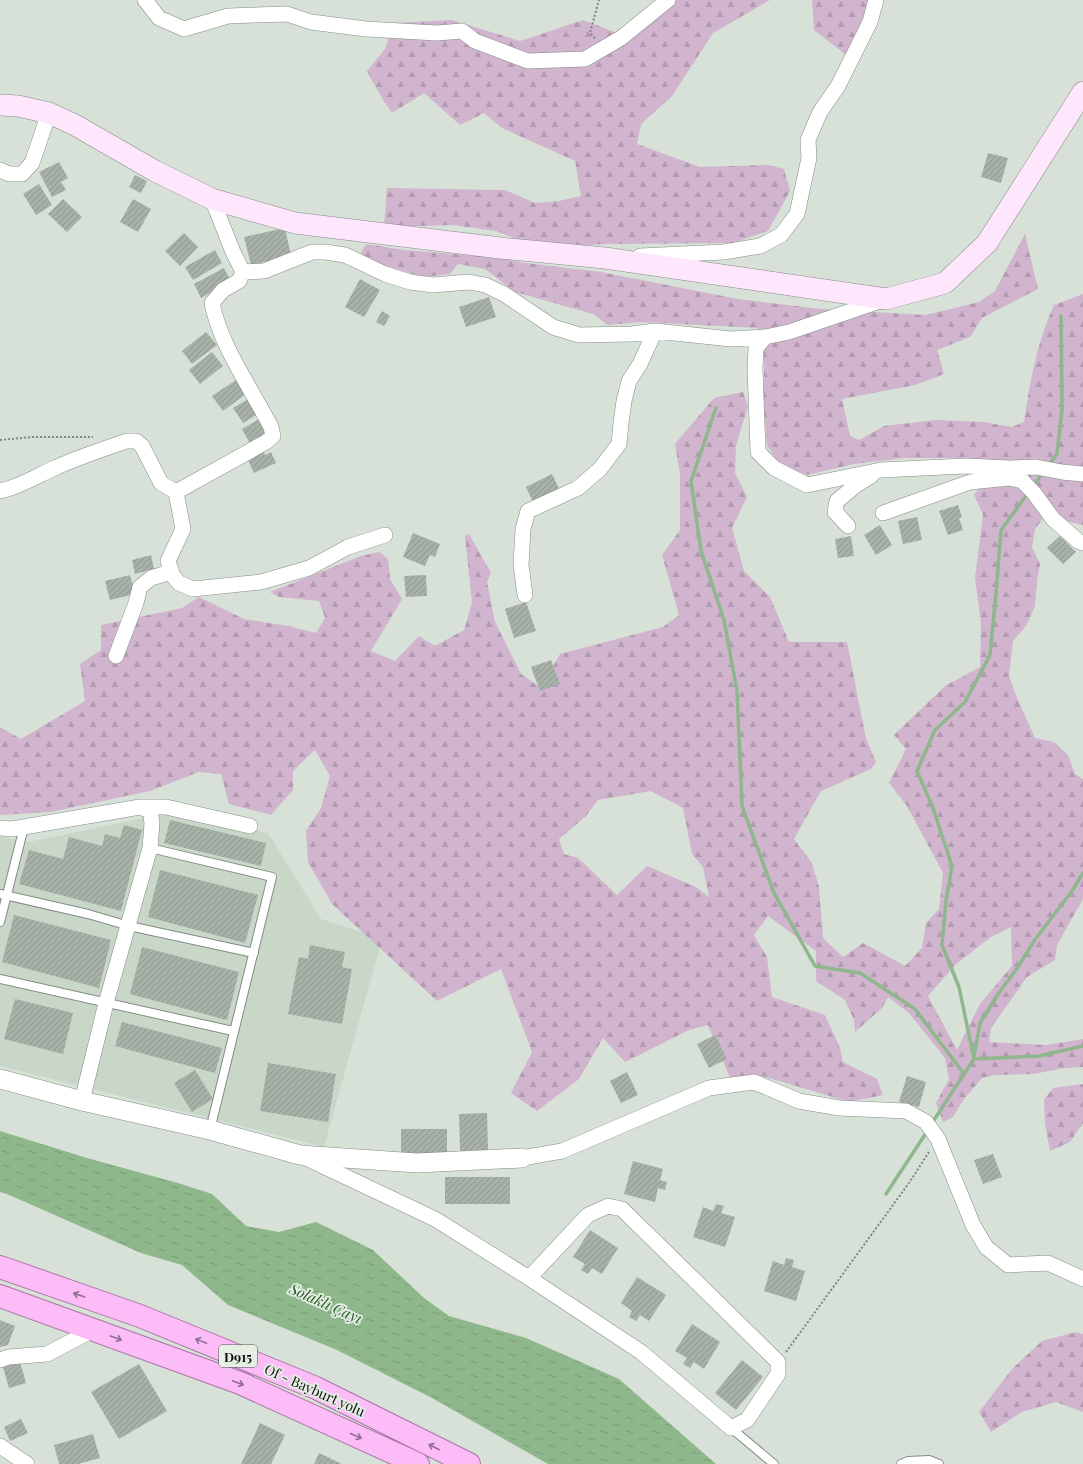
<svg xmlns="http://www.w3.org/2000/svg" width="1083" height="1464" font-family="'Playfair Display',serif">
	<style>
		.built { fill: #c8d7c7 }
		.forest { fill: url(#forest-firs); fill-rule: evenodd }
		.water { fill: url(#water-ripples) }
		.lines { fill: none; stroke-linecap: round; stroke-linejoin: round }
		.stream { stroke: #8eb78c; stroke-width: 3.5 }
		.building { fill: url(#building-hatch) }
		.service-casing { stroke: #848d84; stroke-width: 10 }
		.minor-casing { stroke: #848d84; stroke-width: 16 }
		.tertiary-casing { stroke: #848d84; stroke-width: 20 }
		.secondary-casing { stroke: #848d84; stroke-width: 22 }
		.trunk-casing { stroke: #a875a4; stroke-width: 24 }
		.path { stroke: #7f867e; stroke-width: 2; stroke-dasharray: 2 2; stroke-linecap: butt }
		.service { stroke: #fff; stroke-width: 8 }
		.minor { stroke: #fff; stroke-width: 15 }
		.tertiary { stroke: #fff; stroke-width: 19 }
		.secondary { stroke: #fee6fc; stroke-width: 21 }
		.trunk { stroke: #fcbcf8; stroke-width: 22 }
		.oneway { stroke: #906f8e }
		.labels { text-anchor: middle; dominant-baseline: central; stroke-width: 3.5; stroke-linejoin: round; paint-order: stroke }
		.shield { fill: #e5efe4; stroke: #4e534d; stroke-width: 1 }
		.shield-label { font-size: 13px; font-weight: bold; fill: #0d100c }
		.street-label { font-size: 14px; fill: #0d100c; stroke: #e5efe4 }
		.water-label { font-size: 15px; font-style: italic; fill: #225b23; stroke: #e5efe4 }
	</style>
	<defs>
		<pattern id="forest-firs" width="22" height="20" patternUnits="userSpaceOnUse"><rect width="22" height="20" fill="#d1b4ce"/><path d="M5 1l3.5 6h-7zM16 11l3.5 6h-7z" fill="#b29ab0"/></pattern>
		<pattern id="water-ripples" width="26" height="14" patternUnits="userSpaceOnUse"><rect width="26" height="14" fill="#8eb78c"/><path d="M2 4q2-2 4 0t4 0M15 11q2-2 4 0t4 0" fill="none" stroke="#799c78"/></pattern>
		<pattern id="building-hatch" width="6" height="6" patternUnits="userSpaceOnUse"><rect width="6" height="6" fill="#a8b1a7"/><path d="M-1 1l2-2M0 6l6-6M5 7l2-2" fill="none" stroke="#8f978f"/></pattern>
	</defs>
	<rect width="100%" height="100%" fill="#d8e1d7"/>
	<path class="built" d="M163,814L268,833L321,919L382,939L324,1147L0,1066V837L29,842Z"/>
	<path class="forest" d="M675,0H770L713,33L672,96L641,124L637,144L700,167L768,165L784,169L790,191L768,231L733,243L605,244L539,248L496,231L453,225L384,227L387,188L505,190L535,203L559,201L581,196L575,161L502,128L484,113L460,125L424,93L392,113L383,100L367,71L385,49L394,23L452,20L520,41L583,20L632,39Z
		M812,0H871L846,55L814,30Z
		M1025,234L1038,289L982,318L970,337L937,350L944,374L915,385L842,399L850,436L859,440L884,426L935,420L984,422L1012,427L1024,422C1030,381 1037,342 1054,305L1083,294V525L1045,516L1035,529L1032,547L1040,564L1037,580L1035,606L1026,626L1013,641L1009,676L1017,698L1035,738L1054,742L1068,755L1075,774L1083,779V899L1057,945L1055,960L1027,977L991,1028L989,1042L1047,1045L1083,1039V1067L1065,1068L1033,1074L995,1075L982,1078L964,1099L953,1117L943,1122L936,1103L949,1079L945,1058L909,1013L888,997L882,1008L855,1032L854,1020L845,1000L816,981V951L768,916L754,935L767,957L772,997L825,1015L840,1048L843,1062L877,1079L883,1095L850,1102L762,1076L730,1078L708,1025L689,1030L625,1062L603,1038L579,1079L537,1111L511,1093L532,1052L501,969L437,1001L332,904L308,862L306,831L321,808L330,776L315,750L293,771V790L271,815L229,804L221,774L199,772L150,791L51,812L0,815V727L21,739L85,701L80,664L101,650V625L182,608L199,597L244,619L288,626L316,633L325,618L319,601L279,597L270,592L361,556L379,552L388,559L390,579L402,599L371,651L395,661L419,636L435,646L464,630L472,603L465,536L469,534L491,573L487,582L495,622L521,674L541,688L560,654L663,627L679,615L662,555L680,530V474L675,444L714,398L743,392L748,406L736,446L735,473L747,497L732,528L744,571L770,597L789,642H847L866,739L876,762L871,769L821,791L794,839L812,863L819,887L823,938L843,957L863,943L905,966L922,948L926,923L939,909L943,873L907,806L889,783L906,749L894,735L945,686L980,667L981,623L975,578L983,514L974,495L987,478L970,458H904L854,464L807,475L781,466L767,446L764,407V355L758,328L641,322L608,325L593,314L515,292L485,269L458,264L450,274L424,277L372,262L361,253L366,244L404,250L491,257L526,263L601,272L738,299L821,309L926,315L979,302L995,291ZM651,791L683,808L692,854L703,867L709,897L696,887L647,866L617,895L578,858L564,854L559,839L586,816L598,800ZM1011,927L1012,966L980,1004L957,1050L928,996L956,964L991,937Z
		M1083,1084V1123L1070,1142L1050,1151L1045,1124L1044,1100L1053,1088Z
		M1076,1332L1083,1334V1412L1056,1402L1022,1412L991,1432L979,1412L1012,1369L1042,1341Z"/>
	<path class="water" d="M0,1131L87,1158L178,1183L212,1194L246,1226L279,1232L316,1222L373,1250L424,1298L449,1316L526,1338L619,1379L716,1464H548L432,1398L337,1350L228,1305L182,1265L141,1253L7,1194L0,1192Z"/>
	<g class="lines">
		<path class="stream" d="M716,408L691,481L701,551L724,620L737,691L742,806L774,893L815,966L860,973L915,1009L964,1074
			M1048,466L1057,454L1062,410L1061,316
			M1033,487L1043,472
			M974,1056L980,1023L1000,991L1016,970L1034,941L1072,891L1083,873
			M974,1059L959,987L942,945L946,901L952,866L933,808L917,771L935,730L965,702L990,655L996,594L1001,530L1028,493
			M932,1123L974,1059L1039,1056L1083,1046
			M886,1194L928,1130"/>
	</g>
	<path class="building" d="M988,153L1008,158L1001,183L981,177Z
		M59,162L68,178L61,182L66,190L52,197L39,172Z
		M135,175L147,181L141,193L129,187Z
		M39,184L52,205L36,215L23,194Z
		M63,199L82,217L67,232L48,214Z
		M133,199L151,209L138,232L120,222Z
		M285,228L291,256L251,265L244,237Z
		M184,233L198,247L180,266L165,251Z
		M215,250L222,263L193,280L185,267Z
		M224,268L231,281L201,298L194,284Z
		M360,279L380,290L364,317L345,307Z
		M489,297L496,317L466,327L459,307Z
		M382,311L390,316L384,326L376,322Z
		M206,332L217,345L192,364L182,351Z
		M212,352L223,366L200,384L189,370Z
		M236,380L246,394L223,411L212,396Z
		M250,398L260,413L243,423L233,408Z
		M261,418L271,435L252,447L242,429Z
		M263,451L265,455L271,452L276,463L254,473L247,458Z
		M552,474L560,491L534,504L526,487Z
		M958,505L962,517L959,518L963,530L948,535L939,511Z
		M917,517L922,540L903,544L898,521Z
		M880,525L892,545L876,555L864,535Z
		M413,533L440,544L435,557L430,555L425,566L403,557Z
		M851,536L854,556L838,558L835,539Z
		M1060,536L1076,552L1063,564L1047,548Z
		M151,555L154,569L135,574L132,560Z
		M130,575L135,594L110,600L105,581Z
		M426,575L427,596L406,597L404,576Z
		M526,602L536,631L514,638L505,609Z
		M551,660L560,684L540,691L531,667Z
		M170,820L266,843L261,866L164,843Z
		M124,825L142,830L121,911L19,884L29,850L63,859L69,837L102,846L105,834L120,838Z
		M160,870L258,895L245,943L148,917Z
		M14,915L111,940L99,988L2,962Z
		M310,945L345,952L342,967L352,969L342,1024L288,1014L299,957L308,959Z
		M142,947L239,972L227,1020L130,994Z
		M15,999L73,1013L63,1054L4,1039Z
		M122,1022L222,1048L215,1073L115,1046Z
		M715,1035L727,1059L709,1068L697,1044Z
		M268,1063L336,1074L328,1122L260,1111Z
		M195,1070L213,1099L192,1112L174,1083Z
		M627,1072L638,1095L621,1103L610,1081Z
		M907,1076L926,1082L919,1107L899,1102Z
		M487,1113L488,1150L460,1151L459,1114Z
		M401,1129H447V1155H401Z
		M993,1154L1002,1177L983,1184L974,1160Z
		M633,1161L663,1169L660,1180L667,1182L665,1190L658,1188L655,1202L624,1194Z
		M445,1177H510V1204H445Z
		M716,1204L724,1206L721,1213L735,1217L725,1247L693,1237L703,1207L713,1211Z
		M590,1230L618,1248L602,1274L592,1268L588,1274L581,1270L585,1264L573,1257Z
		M786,1258L794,1260L792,1267L805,1271L796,1301L764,1291L773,1261L784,1265Z
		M637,1277L666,1295L649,1321L640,1315L636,1321L629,1317L632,1311L621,1303Z
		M0,1320L15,1326L8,1345L0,1347Z
		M692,1324L720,1342L704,1369L694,1362L690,1368L683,1364L687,1358L675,1351Z
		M742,1360L763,1377L736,1410L715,1393Z
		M20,1362L26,1383L9,1388L3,1367Z
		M139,1364L167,1411L119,1439L91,1392Z
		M21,1419L28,1433L10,1441L4,1427Z
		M260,1423L285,1435L271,1464H241Z
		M93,1434L100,1458L78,1464H59L54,1445Z
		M319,1453L342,1464H314Z"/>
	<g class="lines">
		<g class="service-casing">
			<path id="service" d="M150,848L272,877L210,1130
				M0,894L88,914L129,926L254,953
				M0,922L24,827
				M0,979L233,1031
				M731,1428L774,1464
				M901,1464L908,1461L929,1460L939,1464"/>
		</g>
		<g class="minor-casing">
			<path id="minor" d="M145,0L159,18L184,29L228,16L287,14L311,22L366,29L437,33L462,31L475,41L528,61L585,59L621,38L668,0
				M0,170L9,174H22L32,163L49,113
				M640,256L724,252L760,246L781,235L797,214L809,158L808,140L820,112L838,86L870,22L876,0
				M243,272L264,271L312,252H325L345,255L385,274L410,282L433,285L469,282L485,285L504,294L553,327L579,335L632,334L655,331
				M883,300L789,332L765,337L756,348L755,368L758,452L774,468L807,485L881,470L965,466L1010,468L1034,493L1053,519L1078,541L1083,543
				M1010,468L1036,467L1062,472L1083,474
				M0,491C20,487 38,475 57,467C79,457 103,449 127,441H136L142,446L161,483L176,492L183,529L168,561L173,576L179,583L193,589L261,582L309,568L348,547L385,535
				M176,492L266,442L273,436L271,427C251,388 220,345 212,303L223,290L239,281L243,272L233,252L212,199
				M883,513L970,482L1009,478L1023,481
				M848,526L835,512L837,501L855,486L871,476
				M525,595L521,565L523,529L528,511L578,488L600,469L619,444L621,423L624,401L629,381L640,364L655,331L731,339L765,337
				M116,656L136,603L140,587L151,578L171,572
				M140,807H166L250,826
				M0,828L12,829L140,807L150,811L152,823L150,848L106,1003L82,1101
				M306,1158L435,1219L529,1278L641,1352L731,1428L747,1420L778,1374V1362L622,1209L608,1206L588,1215L529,1278
				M522,1158L562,1151L709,1088L754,1082L799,1101L839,1108L906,1111L926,1122L938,1139L973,1225L986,1247L1008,1265L1048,1263L1083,1279
				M0,1360L9,1357L47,1354L93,1330
				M0,1446L27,1464"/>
		</g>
		<g class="tertiary-casing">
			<path id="tertiary" d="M0,1079L82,1101L210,1130L300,1155L417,1163L522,1158"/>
		</g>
		<g class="secondary-casing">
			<path id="secondary" d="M0,105L18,106L49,113L75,125L155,171L212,199L295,223L500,248L605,258L886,299L945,283L987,243L1083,92"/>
		</g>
		<g class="trunk-casing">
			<path id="trunk" d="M0,1267L140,1316L316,1388L469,1464
				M0,1296L240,1383L418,1464"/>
		</g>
		<path class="path" d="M595,38L590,33L599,0
			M0,440L32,437H93
			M786,1352L909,1183L929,1152"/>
		<use href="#service" class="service"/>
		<use href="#minor" class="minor"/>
		<use href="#tertiary" class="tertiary"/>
		<use href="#secondary" class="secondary"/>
		<use href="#trunk" class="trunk"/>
	</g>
	<defs><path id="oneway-shaft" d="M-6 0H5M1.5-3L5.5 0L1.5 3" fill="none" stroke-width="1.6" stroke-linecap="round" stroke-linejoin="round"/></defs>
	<g class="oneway">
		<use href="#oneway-shaft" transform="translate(79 1295) rotate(-161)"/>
		<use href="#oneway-shaft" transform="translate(116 1338) rotate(20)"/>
		<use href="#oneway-shaft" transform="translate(201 1341) rotate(-158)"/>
		<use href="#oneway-shaft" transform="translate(238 1383) rotate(21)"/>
		<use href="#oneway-shaft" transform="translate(356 1436) rotate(24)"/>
		<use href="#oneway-shaft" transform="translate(434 1447) rotate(-153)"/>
	</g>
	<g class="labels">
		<rect class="shield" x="219" y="1345" width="38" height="22" rx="3"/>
		<g class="shield-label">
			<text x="238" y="1356">D915</text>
		</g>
		<g class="street-label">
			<text transform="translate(315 1390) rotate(24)">Of - Bayburt yolu</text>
		</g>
		<g class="water-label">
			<text transform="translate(326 1303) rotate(24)">Solaklı Çayı</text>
		</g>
	</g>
</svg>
